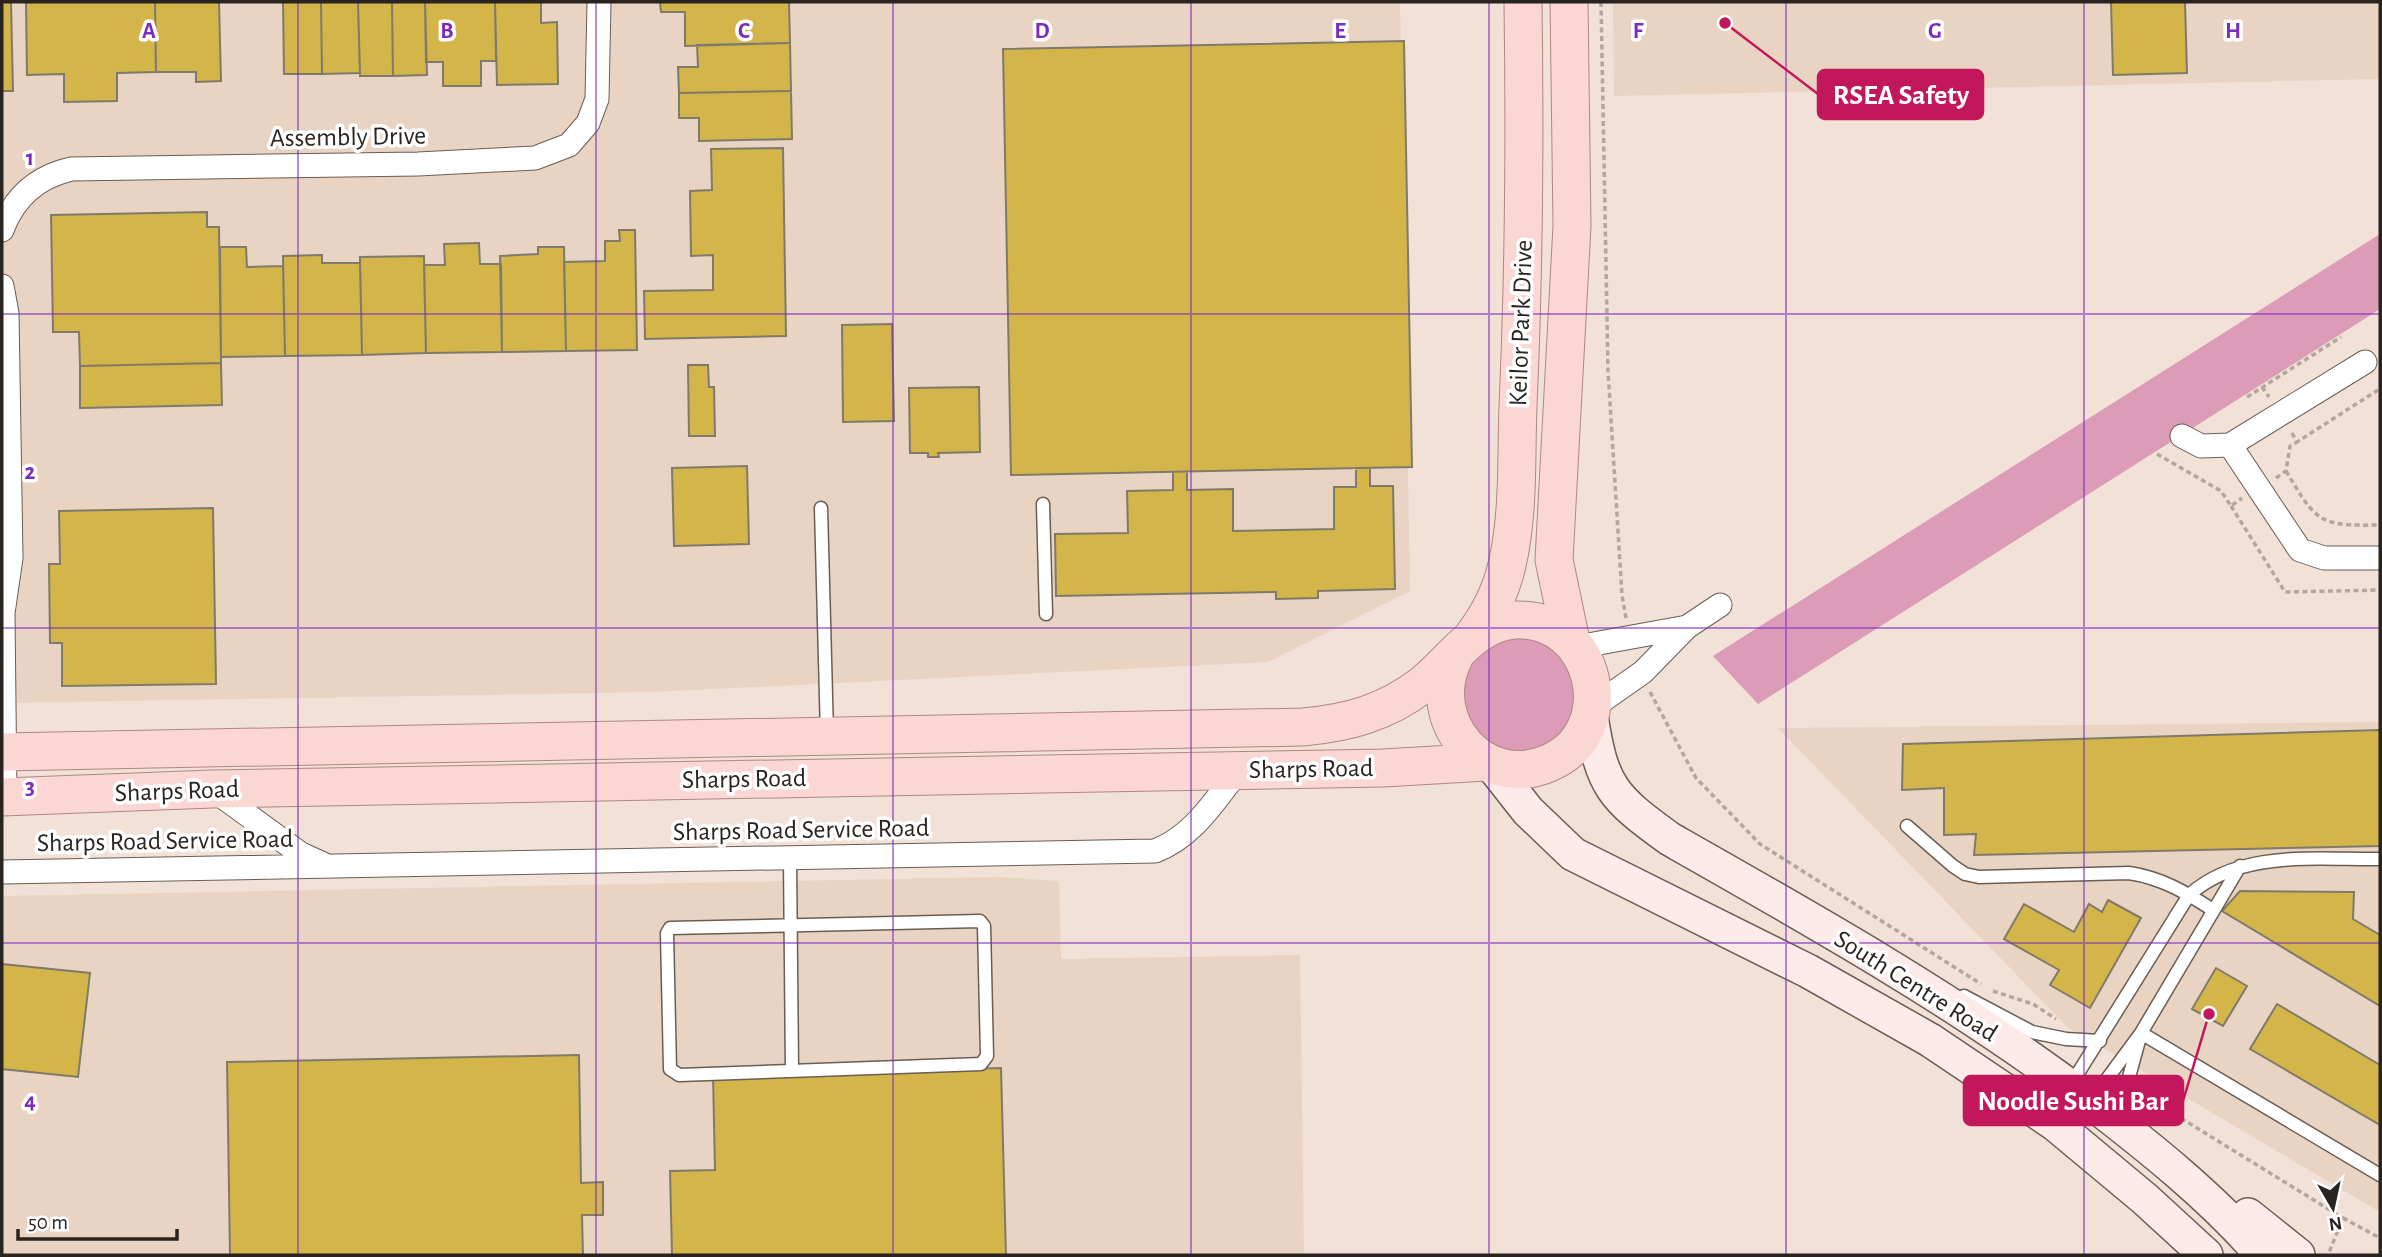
<svg xmlns="http://www.w3.org/2000/svg" width="2382" height="1257" font-family="'Alegreya Sans',sans-serif">
	<style>
		.built { fill: #e9d4c3 }
		.green { fill: #dc9bb6 }
		.building { fill: #d3b54a; stroke: #7f7a6b; stroke-width: 2 }
		.lines { fill: none; stroke-linecap: round; stroke-linejoin: round }
		.lane-casing { stroke: #6a5d53; stroke-width: 15 }
		.street-casing { stroke: #6a5d53; stroke-width: 25 }
		.secondary-casing { stroke: #6a5d53; stroke-width: 36 }
		.primary-casing { stroke: #b08781; stroke-width: 39 }
		.path { stroke: #b3a69d; stroke-width: 3.5; stroke-dasharray: 5 3.5; stroke-linecap: butt }
		.lane { stroke: #fff; stroke-width: 12 }
		.street { stroke: #fff; stroke-width: 23 }
		.secondary { stroke: #fdebe9; stroke-width: 33 }
		.primary { stroke: #fbd7d3; stroke-width: 37 }
		.grid { fill: none; stroke: #7b2cbf; stroke-width: 2; stroke-opacity: 0.55 }
		.labels { text-anchor: middle; dominant-baseline: central; stroke-width: 7; stroke-linejoin: round; paint-order: stroke }
		.street-label { font-size: 26px; fill: #29241f; stroke: #fff }
		.grid-label { font-size: 23px; text-anchor: middle; font-weight: bold; fill: #7b2cbf; stroke: #fff; stroke-width: 7; stroke-linejoin: round; paint-order: stroke }
		.leader { fill: none; stroke: #c2185b; stroke-width: 2.5 }
		.callout-dot { fill: #c2185b; stroke: #fff; stroke-width: 2.5 }
		.callout { fill: #c2185b; stroke: #c2185b; stroke-width: 2.5 }
		.callout-label { font-size: 28px; text-anchor: middle; font-weight: bold; fill: #fff }
	</style>
	<rect width="100%" height="100%" fill="#f1e1d6"/>
	<path class="built" d="M2,2H1400L1410,591L1268,662L652,692L2,703Z
		M1613,2H2380V79L1614,96Z
		M2380,722V1212L2067,1027L1778,728Z
		M998,877L1059,881L1061,959L1300,955L1304,1255H2V896Z"/>
	<path class="green" d="M2380,234V309L1758,704L1713,656Z
		M1462 694a57 57 0 1 1 114 0a57 57 0 1 1-114 0Z"/>
	<path class="building" d="M2,2H11L13,91H2Z
		M26,2H155L156,72L117,73V101L64,102V74L27,75Z
		M155,2H219L221,81L196,82V72H156Z
		M283,2H321L322,74H284Z
		M321,2H358L360,73L322,74Z
		M358,2H392L393,76H360Z
		M392,2H425L427,75L393,76Z
		M425,2H495L496,61H481V86H443V62H426Z
		M495,2H541V23L557,22L558,84L497,85Z
		M660,2H789L790,43L685,46V12H661Z
		M2111,2H2185L2187,73L2113,75Z
		M1404,41L1412,467L1011,475L1003,49Z
		M790,43L791,91L679,93L678,67H698L697,45Z
		M791,91L792,139L699,141V118H679V93Z
		M783,148L786,336L645,339L644,291L713,290V255L691,256L690,191L712,190L711,149Z
		M207,212V227H219L221,363L80,366L79,332H53L51,215Z
		M619,230H635L637,350L566,351L564,262L605,261V241H620Z
		M479,243L480,264H501L502,352L426,353L424,265H445L444,244Z
		M220,247H246L247,267L283,266L285,356L221,357Z
		M538,247H564L566,351L502,352L500,256L538,254Z
		M322,255V263H360L362,355L285,356L283,256Z
		M424,256L426,353L362,355L360,257Z
		M892,324L894,421L843,422L842,325Z
		M221,363L222,405L80,408V366Z
		M688,365H708L709,387H714L715,436H689Z
		M979,387L980,452L938,453L939,457H928V453H910L909,388Z
		M747,466L749,544L674,546L672,468Z
		M1356,468H1370V486H1393L1395,589L1318,591V598L1276,599V592L1056,596L1055,534L1128,533L1127,491L1173,490V472H1187V490L1233,489V531L1334,529V487H1356Z
		M213,508L216,684L62,686V643H50L49,564H60L59,511Z
		M2380,730V846L1974,855L1976,834L1944,835V788L1902,790L1903,744Z
		M2240,891L2354,892L2353,919L2380,935V1006L2222,911Z
		M2108,900L2141,918L2090,1008L2050,985L2059,970L2004,939L2024,904L2074,932L2089,904L2102,912Z
		M2,964L90,973L78,1077L2,1069Z
		M2216,968L2247,986L2223,1026L2192,1009Z
		M2277,1004L2380,1065V1125L2250,1049Z
		M579,1055L581,1183L603,1182V1215H582L583,1255H230L227,1062Z
		M1001,1068L1006,1255H672L670,1171L715,1170L713,1075Z"/>
	<g class="lines">
		<g class="lane-casing">
			<path id="lane" d="M1043,504L1046,614
				M821,508L827,734
				M1907,826L1953,866L1965,874L1979,877L2129,873C2162,878 2185,892 2213,910
				M790,858L792,1071
				M980,921L984,926L987,1056L981,1064L679,1075L670,1069L667,933L670,928Z
				M1964,996L2032,1032L2066,1039L2100,1041
				M2141,1033L2380,1175
				M2055,1123L2070,1086L2189,895C2241,849 2316,860 2380,859
				M2055,1123L2090,1102L2141,1033L2240,866
				M2130,1125L2129,1077L2140,1037"/>
		</g>
		<g class="street-casing">
			<path id="street" d="M2,230C14,197 37,177 71,169L418,164L535,158L569,145L588,123L597,99L599,2
				M2,286L7,313L11,558L3,613L5,797
				M2182,436L2201,446L2230,445L2365,362
				M2230,445L2300,550L2324,558H2380
				M1577,647L1687,627
				M1593,707L1643,672L1687,627L1720,605
				M212,789L301,854L323,864
				M2,872L1155,851C1194,836 1214,801 1239,770"/>
		</g>
		<g class="secondary-casing">
			<path id="secondary" d="M1591,716C1602,787 1612,797 1670,839C1813,920 1957,1001 2088,1100C2149,1147 2212,1197 2262,1255
				M1491,764L1528,811L1573,854L1808,971L1930,1040L2055,1124L2145,1199L2206,1255
				M2248,1215L2298,1255"/>
		</g>
		<g class="primary-casing">
			<path id="primary" d="M1569,2L1572,226L1554,560L1571,641
				M1473,636C1489,615 1501,591 1507,565C1519,514 1516,458 1518,406C1524,271 1525,137 1523,2
				M2,752L1303,727C1348,723 1385,713 1422,685C1452,662 1473,623 1515,620C1596,616 1623,731 1549,763C1482,792 1423,719 1454,658
				M2,797L212,789L1383,768L1486,762"/>
		</g>
		<path class="path" d="M1601,2L1608,371L1622,595L1626,618
			M2262,387L2269,397
			M2247,397L2341,337
			M2292,433L2297,442L2378,390
			M2157,454L2221,491L2231,506L2242,498
			M2286,471C2317,523 2319,526 2380,525
			M2276,478L2286,471L2290,446L2297,442
			M2231,506L2285,592L2380,590
			M1650,692L1696,778L1760,844L1981,984
			M1993,991L2033,1004L2056,1019
			M2145,1096L2343,1218L2328,1255
			M2343,1218L2380,1238"/>
		<use href="#lane" class="lane"/>
		<use href="#street" class="street"/>
		<use href="#secondary" class="secondary"/>
		<use href="#primary" class="primary"/>
	</g>
	<path class="grid" d="M298,2V1255M596,2V1255M893,2V1255M1191,2V1255M1489,2V1255M1786,2V1255M2084,2V1255M2,314H2380M2,628H2380M2,943H2380"/>
	<g class="labels">
		<g class="street-label">
			<text transform="translate(348 137) rotate(-1)">Assembly Drive</text>
			<text transform="translate(1521 323) rotate(-88)">Keilor Park Drive</text>
			<text transform="translate(1311 769) rotate(-1)">Sharps Road</text>
			<text transform="translate(744 779) rotate(-1)">Sharps Road</text>
			<text transform="translate(177 791) rotate(-2)">Sharps Road</text>
			<text transform="translate(801 830) rotate(-1)">Sharps Road Service Road</text>
			<text transform="translate(165 841) rotate(-1)">Sharps Road Service Road</text>
			<text transform="translate(1916 986) rotate(32)">South Centre Road</text>
		</g>
	</g>
	<g class="grid-label">
		<text x="149" y="38">A</text>
		<text x="447" y="38">B</text>
		<text x="744" y="38">C</text>
		<text x="1042" y="38">D</text>
		<text x="1340" y="38">E</text>
		<text x="1638" y="38">F</text>
		<text x="1935" y="38">G</text>
		<text x="2233" y="38">H</text>
		<text x="30" y="165">1</text>
		<text x="30" y="479">2</text>
		<text x="30" y="794">3</text>
		<text x="30" y="1108">4</text>
	</g>
	<path class="leader" d="M1725 23L1818 94M2209 1014L2183 1101"/>
	<g class="callout-dot">
		<circle cx="1725" cy="23" r="7"/>
		<circle cx="2209" cy="1014" r="7"/>
	</g>
	<g class="callout">
		<rect x="1818" y="70" width="165" height="49" rx="7"/>
		<rect x="1964" y="1076" width="219" height="49" rx="7"/>
	</g>
	<g class="callout-label">
		<text x="1901" y="104">RSEA Safety</text>
		<text x="2073" y="1110">Noodle Sushi Bar</text>
	</g>
	<rect width="2382" height="1257" fill="none" stroke="#29241f" stroke-width="7"/>
	<g transform="translate(2333 1208) rotate(171)" stroke="#ffffff" stroke-width="5" paint-order="stroke">
	<path d="M0-5L12 26L0 18L-12 26Z" fill="#29241f"/>
	<text y="-10" font-size="19" font-weight="bold" text-anchor="middle" fill="#29241f">N</text>
	</g>
	<path d="M18 1229v10h159v-10" fill="none" stroke="#29241f" stroke-width="3.5"/>
	<text x="28" y="1229" font-size="21" fill="#29241f" stroke="#ffffff" stroke-width="5" paint-order="stroke">50 m</text>
</svg>
